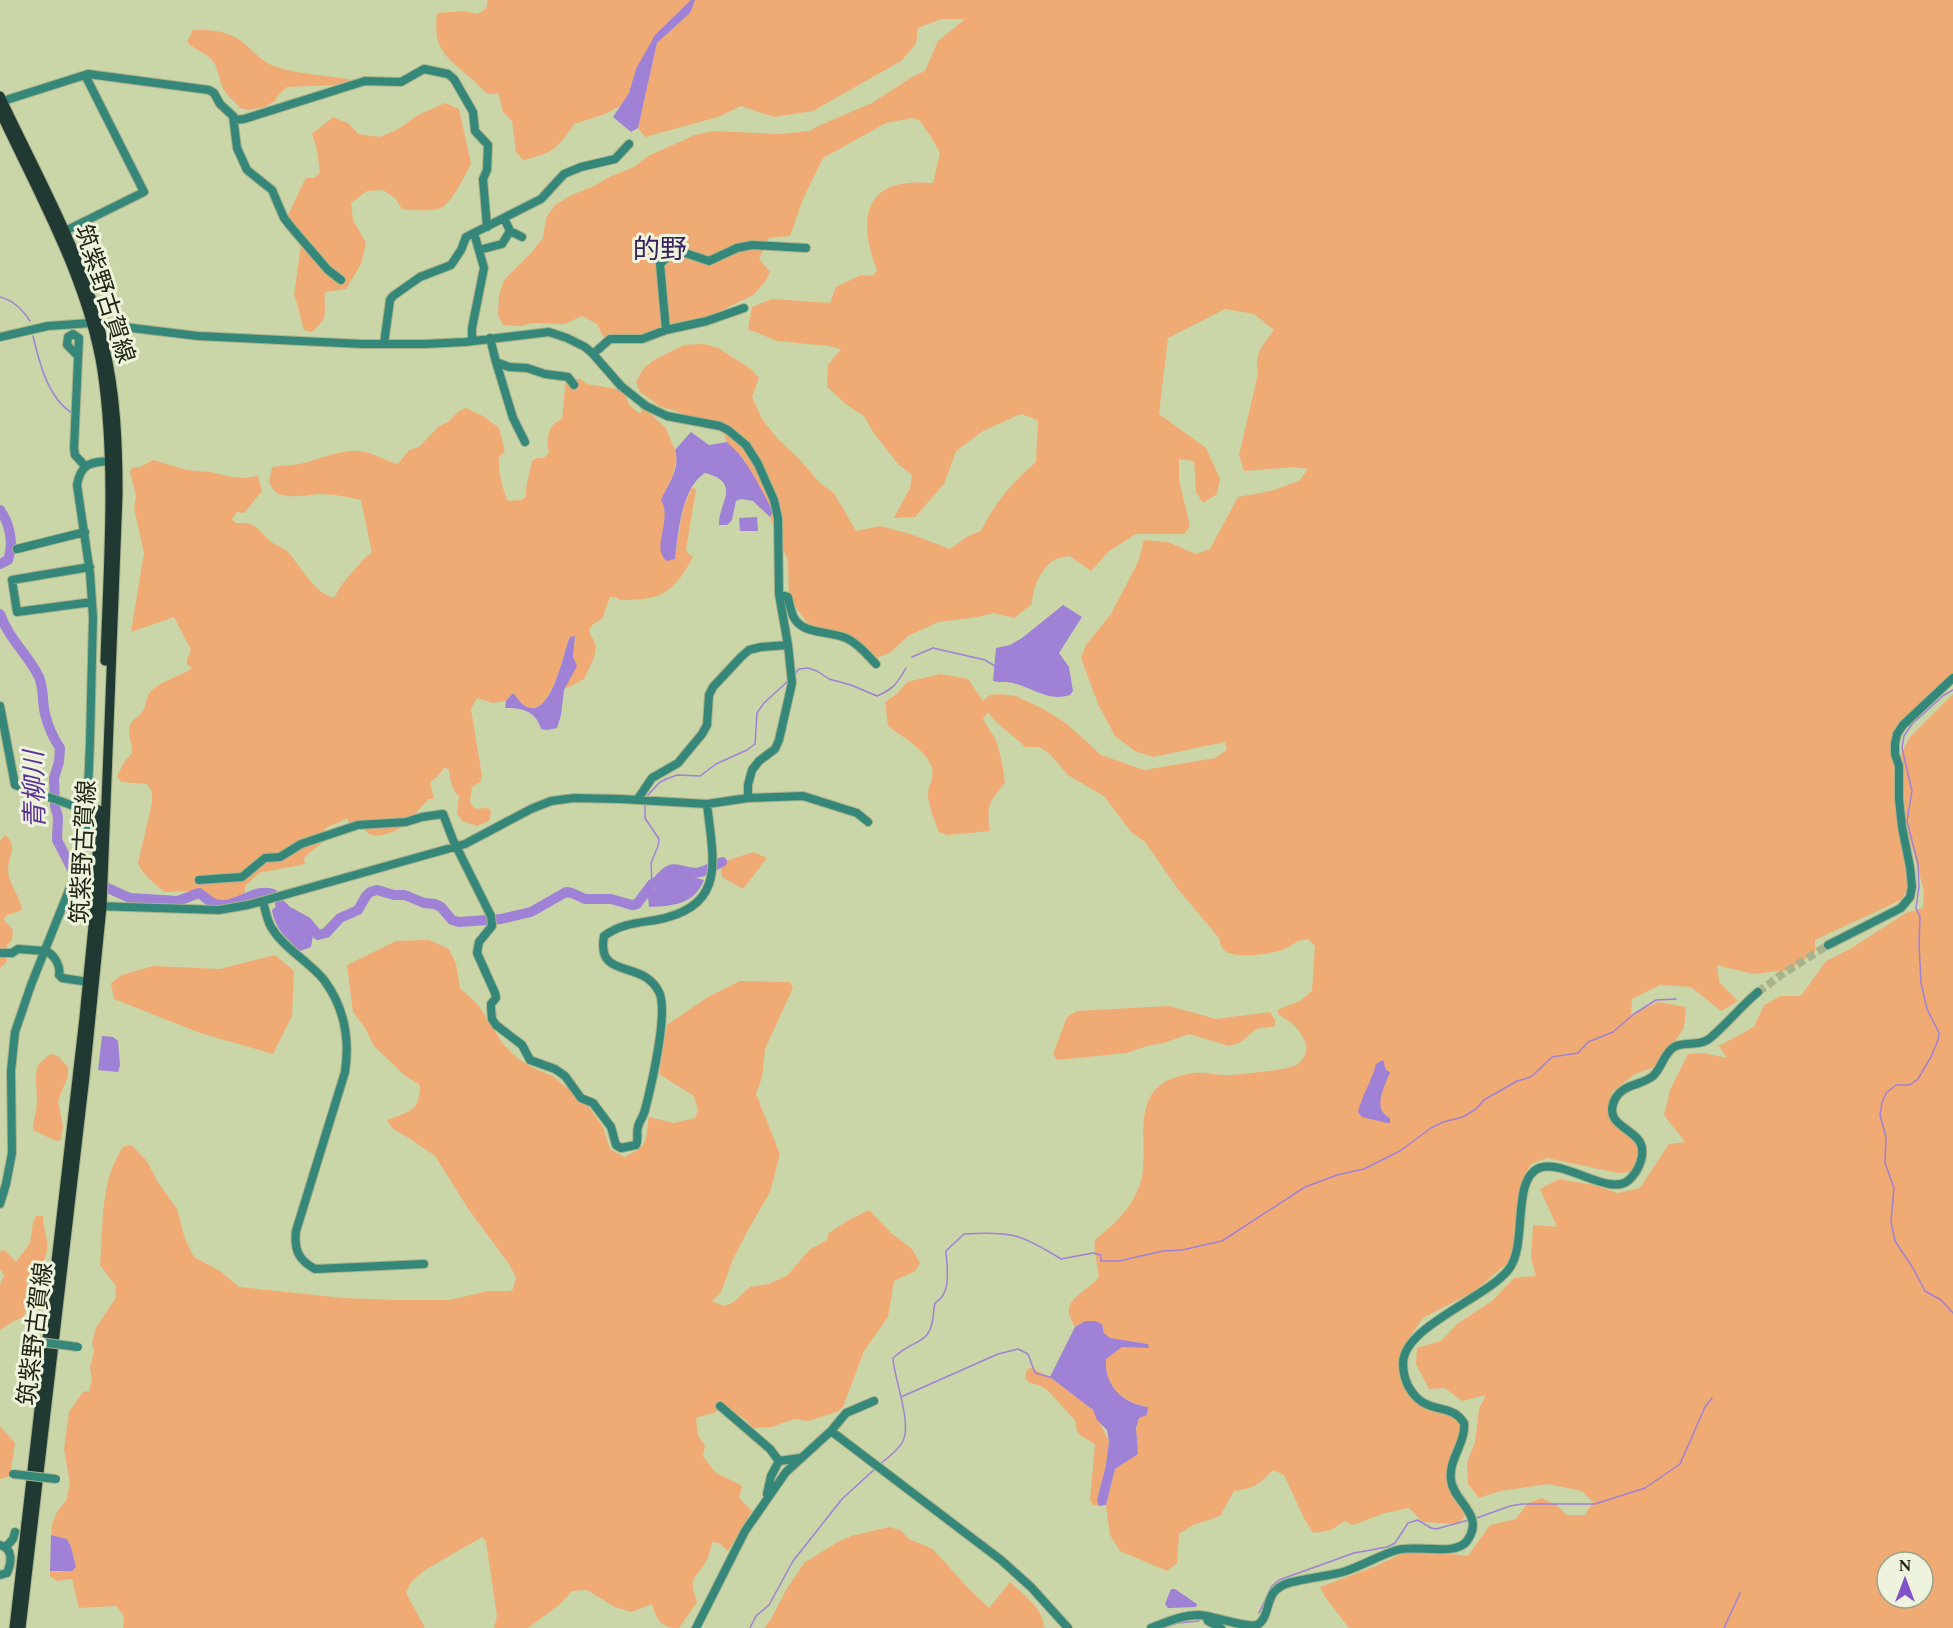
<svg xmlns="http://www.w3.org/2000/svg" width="1953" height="1628" font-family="Spectral,'Noto Sans JP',serif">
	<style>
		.green { fill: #f0ab75; fill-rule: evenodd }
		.water { fill: #9f81d6 }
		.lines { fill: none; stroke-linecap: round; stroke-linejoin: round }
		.stream { stroke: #9f81d6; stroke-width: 1.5 }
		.river { stroke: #9f81d6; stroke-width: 10 }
		.minor-tunnel { stroke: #a8b28b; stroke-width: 8; stroke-dasharray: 8 4; stroke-linecap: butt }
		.minor-casing { stroke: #a8b28b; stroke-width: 10 }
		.major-casing { stroke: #a8b28b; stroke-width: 11 }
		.minor { stroke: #358879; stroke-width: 8 }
		.major { stroke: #213933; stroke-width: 9 }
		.minor-bridge-casing { stroke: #a8b28b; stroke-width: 10; stroke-linecap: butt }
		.minor-bridge { stroke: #358879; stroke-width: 8 }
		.labels { text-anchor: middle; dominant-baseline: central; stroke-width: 6; stroke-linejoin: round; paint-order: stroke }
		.street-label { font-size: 24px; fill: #222615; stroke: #edf3dc }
		.water-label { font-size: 26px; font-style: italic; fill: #5b3195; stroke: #edf3dc }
		.quarter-label { font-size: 27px; fill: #371f59; stroke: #edf3dc }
	</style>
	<rect width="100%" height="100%" fill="#cad5a8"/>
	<path class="green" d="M488,0H691L636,69L629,93L620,106L605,114L574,124C558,149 551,154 523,160L516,152L512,121L503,112L498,93L488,94C480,88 474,80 466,74C443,55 433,46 437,13L464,11L478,14L486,9Z
		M695,0H1953V677L1925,698L1901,723L1892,746L1898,827L1915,867L1909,887L1901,900L1815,940V952L1789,970L1752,974L1717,965L1719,982L1738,1001L1721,1011L1691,987L1660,985L1632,999L1631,1015L1658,1002L1686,1007L1684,1028L1658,1066L1635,1074L1612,1092L1613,1116L1640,1142V1159L1632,1172L1618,1173L1547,1158L1531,1164L1522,1180L1515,1253L1505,1265L1475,1291L1423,1318L1409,1338L1400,1363L1405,1383L1423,1407L1443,1412L1460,1419L1466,1429L1454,1465L1452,1483L1470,1511L1458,1524L1423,1522L1409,1508L1385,1513L1353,1525L1345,1521L1331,1530L1313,1533L1304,1518L1284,1475L1273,1470C1260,1484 1253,1489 1234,1491L1220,1516L1193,1525L1179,1534L1177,1563L1167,1571L1120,1551L1110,1535L1106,1505L1115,1469L1138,1454C1136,1432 1132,1425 1148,1407C1123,1402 1104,1387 1106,1359L1122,1347L1149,1348L1148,1344L1110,1338L1085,1321L1075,1327C1073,1323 1070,1318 1069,1314C1066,1297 1091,1289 1099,1277C1098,1269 1093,1247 1095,1240C1115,1223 1131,1210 1140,1184C1151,1151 1129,1100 1168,1080C1175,1077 1187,1074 1195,1073C1207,1072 1219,1076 1231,1075C1244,1074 1290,1070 1298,1064C1304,1059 1308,1051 1306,1044C1299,1028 1293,1023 1279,1015L1277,1010L1300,1001L1312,991L1315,946L1308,939C1295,940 1293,946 1282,950C1269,954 1242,958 1229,953C1222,951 1220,944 1219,938L1178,889L1145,842L1131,832L1104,796L1068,775L1050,754L1039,747H1025C1013,734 998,727 988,712L983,719L996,740L1002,762L1005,783C989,802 986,805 990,831L948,835L939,832C935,821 929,808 928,796C927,787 935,779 932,768C927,750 902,737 888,726L885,702L897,694L907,682L940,674L968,679L983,701L990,695L1000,694L1016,696L1045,710L1067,724L1101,755L1144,770L1215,758L1227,750L1225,742L1153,757L1135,751L1115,736L1098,704L1081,658L1086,645L1111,614L1138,562L1144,540L1168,542L1196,554L1210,549L1238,497L1271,491L1299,481L1308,469L1293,467L1244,471L1239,455L1258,374C1254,353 1262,346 1274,330L1254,314L1225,309L1168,338L1159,414L1206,448L1220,479L1217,494L1203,503L1196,492L1194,461L1179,459V480L1190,526L1184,534H1136L1109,551L1091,571L1070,556C1066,557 1060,557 1056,559C1041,567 1032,589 1032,604L1014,618L994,613L978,617L938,622L908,636L890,653L876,658L867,647L839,632L814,628L805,620L789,598L788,561L770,517L773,512L756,480L744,460L727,442L722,430L673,410L661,407L640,392L636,382L643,369L654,360L684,345L704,344L718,348L751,369L759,378L752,397L762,419L777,438L798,458L821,484L834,493L856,531L880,526L910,534L950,549L968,536L981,531C995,502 1013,482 1036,462L1038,420L1021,414L983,431L956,451L944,484L915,517L894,518L910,488L912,475L898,464L873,432L864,416L847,405L827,387L828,365L841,349L828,346L777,341L748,329L752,307L772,299L830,303L836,287L861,275L873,276L877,270C862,233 858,186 910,183C917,182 926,183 933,183L940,153L930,135L919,120L912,118L886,123L823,158L803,199L790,236L769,238L759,259L770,272L765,282L753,295L710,316L620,343L606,342L597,324L582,316L565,324L533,323L521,326L503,325L498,315L499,295L504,280L531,253L543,238L546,218L555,205L572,195L594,186L609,177L634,167L648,156L695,135L714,131L780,134L810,131L818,126L872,103L912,77L925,71L938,41L965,19H941L918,28L916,44L901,61L813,111L774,117L741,106L718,117L645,137L638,128L657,43L690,13Z
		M193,30C207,30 222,30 235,37C250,46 260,62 277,67C301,75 327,75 352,80L335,85L287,87L279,94L275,101L264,107L248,110L240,108C235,101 228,97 224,90C218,80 220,68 211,59C205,52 194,50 187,42Z
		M445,103L459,109L471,164C465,175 452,203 441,208C430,212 414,210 402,209L395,198L383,190L367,191L351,203L353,220L366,243L361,264L346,289L325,292C323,313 331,316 312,332L304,330C300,318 299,306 294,295L302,238L287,216C295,203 299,190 306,178H314L320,173L317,150L312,134L333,117L348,123L358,134L380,137L398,129L418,115Z
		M566,379H580L587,384L623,390L630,406L640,414L643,407L666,428L677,456L673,475L661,500C668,512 664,527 661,540L675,559L681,519L685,504L691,489L694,488L696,490L686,549L688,554L693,557C673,594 662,600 620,600L616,597H610L602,619L592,625L589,630C590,636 594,639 595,644C598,654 588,670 584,679L567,688L565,685L571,677L575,637H570C563,652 551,725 522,704C519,702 516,696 513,693L506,701L493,703L477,698L471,709L482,776L480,782L472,787L470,802L475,809L489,808L491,812L489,821L477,826L462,821L457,813L459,796C451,790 450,778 449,769L444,768L438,776L430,782L434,799H429L416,813L414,823C392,829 374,849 359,822L350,825L347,818C340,823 332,824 324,829L329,833C325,844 312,849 304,858L305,864L259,873L245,886V892L237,900L218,903C199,889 187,891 165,892C155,884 142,875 138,863L152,803V792L147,784L121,782L117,776L125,761L132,753C132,744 129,737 129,729C129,720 139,718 143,711C146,706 146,699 149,694C155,683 181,676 193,668L187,665V659L191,650L174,617L131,632L144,553L134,508L136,496L130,472L132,468L140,467L153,460L187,470L210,472L231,477L245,478L258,476L262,491L244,513L237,512L232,519L236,523C256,522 255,527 268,539C273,545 282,546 288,552C299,564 318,598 335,597C341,583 346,580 355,569C361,563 364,557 372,553L361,500C347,497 334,494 319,494C307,495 294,498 282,495C275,494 272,488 269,482L272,467C283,465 293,466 304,463C321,459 341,449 359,451C372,452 385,461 398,464L409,450L419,447L439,426L448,422L459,411L466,408L483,416L499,428L505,452L499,456C498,470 502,489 508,501L521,500L526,497V488L532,461L537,458H544L549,452C545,439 549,424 562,419Z
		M1953,694V1628H1349L1325,1597L1320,1587L1376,1566L1412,1549L1468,1556L1490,1525L1516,1519L1527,1504L1541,1498L1555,1504L1567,1515H1585L1593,1502L1582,1491L1548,1484L1500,1491L1479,1498L1468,1484L1467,1463L1475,1442L1479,1409L1486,1395L1462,1401L1445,1388L1429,1389L1416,1364L1417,1348L1441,1341L1457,1324L1492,1301L1514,1278L1536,1276L1531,1258L1533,1225L1557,1227L1540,1189L1559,1179L1593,1185L1618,1193L1640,1188L1669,1144L1685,1142L1664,1115L1670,1090L1688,1054L1703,1053L1727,1058L1719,1046L1754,1027L1764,1005L1781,996H1801L1826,961L1850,949L1906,913L1923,908L1924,891L1906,826L1901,754L1910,737ZM1887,1562H1923V1598H1887Z
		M5,835C19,846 8,856 8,870C8,883 20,895 22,910L5,916L4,920L13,930L12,940L7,945V962L0,968V841Z
		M753,852L767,858L743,889L722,877L721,869L726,861Z
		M429,940L449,949L456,964L460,988L479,1006L503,1044L517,1058L535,1069L553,1076L589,1107L603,1127L610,1149L624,1157C649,1146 645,1142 649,1117L674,1123L695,1118L698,1110L694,1096L659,1074L667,1025L708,997L740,981L790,982L793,988L765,1049L762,1077L756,1094L780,1154L770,1192L748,1230L733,1259L721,1292L712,1301L724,1306L734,1302L750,1287L769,1284L788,1275L809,1250L827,1240L829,1233L847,1221L869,1210L891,1233L912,1249L920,1263L915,1271L894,1281L888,1317L864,1351L843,1407L837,1412L808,1421L794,1419L772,1427L752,1428C747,1416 734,1414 722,1409C711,1415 707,1414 696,1418L698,1435L705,1446L703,1456L715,1472L742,1486L739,1498L752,1511L728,1551L719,1543L712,1542C711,1547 710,1552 708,1557C699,1579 686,1573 697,1602L679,1628C661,1628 657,1621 652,1604L631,1612L615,1607L587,1590L572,1591L559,1605L528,1628H494L497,1616L486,1542L482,1537L425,1570L411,1582L406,1593L425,1628H123L124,1616L116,1606L79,1608L72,1579L57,1581L50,1576V1571L59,1572L75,1560L67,1539L51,1535L52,1525L57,1512L66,1501L70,1483L64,1449L69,1412L83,1392L89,1391L92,1380L90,1368L94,1351L92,1343L96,1328L115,1299L116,1286L100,1265C103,1226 100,1181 123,1147L131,1145L147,1161L157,1181L177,1209L185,1239L194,1257L220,1271L239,1287L343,1298L397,1300H450L488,1291H510L513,1289L516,1277L509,1264L469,1210L435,1156L409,1138L393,1129L387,1120C409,1112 420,1111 420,1085L404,1075L374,1046L365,1028L353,1012L347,965L396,941Z
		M275,955L294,971L292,1016L273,1054L200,1033L114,999L111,983L122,975L153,966L220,969Z
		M1169,1006L1216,1019L1270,1012L1275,1020V1026L1256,1029L1241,1042L1229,1046L1189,1034L1164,1043L1147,1046L1127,1053L1057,1060L1053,1054L1067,1017L1077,1011Z
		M53,1054L59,1057L68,1067V1076L58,1101L63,1126L61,1140L56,1141L33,1130C33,1120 37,1110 37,1100C37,1086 34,1080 38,1065L49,1055Z
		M36,1216H43C43,1227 48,1237 47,1249C45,1267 34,1282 28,1298C26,1304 25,1311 24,1317L12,1322L0,1330V1285L4,1275L0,1269V1251L5,1250L16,1262L30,1243L33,1223Z
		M1032,1368L1050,1377L1093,1410L1109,1441L1106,1465L1097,1500L1099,1506L1093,1505L1090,1500L1095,1444L1081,1436L1077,1431L1075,1420L1047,1390L1038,1385L1030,1383L1025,1378L1027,1369Z
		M0,1426L15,1443L10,1476L0,1479Z
		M889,1527L900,1530L909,1539L933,1549L968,1588L989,1608L1010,1582C1023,1594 1043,1608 1044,1627L1047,1628H764L771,1619L786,1590L804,1563L836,1543L851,1536Z"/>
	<path class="water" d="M691,0H695L690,13L657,43L638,128L631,132L613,117L629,93L636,69L655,35Z
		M691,432L709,445L727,442C748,460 760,487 773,512L770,517L753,501L741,499L736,501L732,520L727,525H719C718,503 743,483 705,473C681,488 678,534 675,559L667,561C650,549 673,520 661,500C668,484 681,468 675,450Z
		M757,517L758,531H740L739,518Z
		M1063,605L1082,617L1059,653L1069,667L1073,691L1070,695C1049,702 1032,688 1013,683C1006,681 1000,683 993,681L996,648L1010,645L1022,638Z
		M575,636L573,657L577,666L564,690L561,715L557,728L547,730L541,729C536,711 522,708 505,708L506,701L513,693C516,696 519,701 522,704C551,726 563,652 570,637Z
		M676,873L704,880C694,905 672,906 649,907L648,896L667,876Z
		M278,905C288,917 303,922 313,935L311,947L300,951C287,939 275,929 272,910Z
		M102,1036L113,1037L118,1041L120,1065L118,1072L98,1070Z
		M1383,1060L1386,1070L1390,1072C1385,1086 1371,1109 1390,1118V1123H1387L1362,1117L1358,1112C1362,1095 1372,1081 1376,1064Z
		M1085,1321H1095L1102,1324L1104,1333L1110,1338L1148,1344L1149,1348L1122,1347L1106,1359C1104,1385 1122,1403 1148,1407L1147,1415L1139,1418L1136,1428L1138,1454L1115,1469L1106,1505L1099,1506L1097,1500L1106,1465L1109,1441L1107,1430L1097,1420L1093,1410L1050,1377L1075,1327Z
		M51,1535L67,1539L71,1547L76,1567L72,1571H50Z
		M1171,1589H1175L1197,1604L1196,1607L1168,1608L1165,1604Z"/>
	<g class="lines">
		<path class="stream" d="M0,297C14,301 22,309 30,321
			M33,336C39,362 48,398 72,413
			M912,657L933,648L985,660L995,666
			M795,674L799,669L808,668L817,671L829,679L851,685L877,696C893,689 897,684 906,668
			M1953,690L1944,695L1912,724L1904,736L1902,748L1912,791L1907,821L1918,864L1919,887L1916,908L1920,917L1919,944L1921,983L1927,1009L1939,1033L1938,1040L1931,1057L1918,1079L1910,1085H1896L1886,1093L1882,1103L1880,1115L1886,1137L1885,1163L1894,1188L1891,1222L1895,1241L1913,1268L1925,1291L1941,1300L1953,1313
			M648,795L659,783L666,779L677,775L700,776L716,764L747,750L755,744L757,713L764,703L788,681
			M645,806V818L659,839L658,846L651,863L652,884
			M901,1397L998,1354L1018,1349L1028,1354L1035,1373L1050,1377
			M879,1465C887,1458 899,1450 903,1441C912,1422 894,1379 893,1358C897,1355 901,1351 905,1349C917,1341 929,1340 932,1323C934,1316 933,1310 935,1303C952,1293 947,1269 946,1251L964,1234C1011,1231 1021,1234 1061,1259L1093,1253L1101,1255V1261H1119L1163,1251L1182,1250L1222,1241L1305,1187L1337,1175L1364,1169L1400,1151L1431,1128L1443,1122L1463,1117L1476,1109L1484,1100L1517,1081L1531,1077L1552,1057L1578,1053L1588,1042L1613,1032L1634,1014L1656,1000L1676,999
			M1474,1519L1510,1506L1522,1504H1595L1645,1488L1680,1464L1705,1407L1712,1398
			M1259,1613L1271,1587L1279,1580L1354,1553L1387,1547L1395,1543L1408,1523L1418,1520L1431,1528L1436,1529L1469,1520
			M750,1628L756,1616L769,1605L793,1561L842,1499L876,1468
			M1162,1628L1178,1623L1199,1621
			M1724,1628L1740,1593"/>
		<path class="river" d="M0,510C10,524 14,543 8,560L0,564
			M0,614C10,641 27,653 39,677C44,689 42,702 45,714C48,726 53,738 60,748L59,762L54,778L55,806L58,817L57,840L74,873L130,898L178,901L199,893C204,896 210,902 215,904C235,910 254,887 273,894
			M280,904L287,911L307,922L318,935L326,933L340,918L358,910L366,896L370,892L377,890L394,895H405L424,903L435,904L441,907L452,920L459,922L501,919L518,915L531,912L566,892L572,893L585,899H611L632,905L637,904L652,884L657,882C675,857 682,877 700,872C707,871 715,865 722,862"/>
		<path class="minor-tunnel" d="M1758,992L1784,973L1828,945"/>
		<g class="minor-casing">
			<path id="minor" d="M0,102L88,74L209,90L214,93L220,104L233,116L237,148L247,170L272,190L284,218L291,227L328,270L341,280
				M234,120L244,119L365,81L401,82L424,69L448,74L454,79L473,112L475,131L488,145L487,170L483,179L487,227
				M510,231L522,237
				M61,233L144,192L85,75
				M479,250L502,244L510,231L504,218
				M666,330L660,264L674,251L682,252L709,261L737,248L752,245L806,248
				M0,337L48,326L91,323L198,336L362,344H424L465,342L549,332L567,338L585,347L593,354L621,386L646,406L667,416L720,426L728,430L746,445L758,464L774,500L778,518L779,594L788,645L792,683L779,740L775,749L759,761L752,770L748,785V798
				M490,338L496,362L509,367L527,368L545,374L568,377L574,385
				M472,340V328L484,268L474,233
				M384,344L390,300L393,296L420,277L451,265L461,250L466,237L541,199L564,174L581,167L615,159L629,144
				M593,354L610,339H642L666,330L707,321L744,308
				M78,356L67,345L68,337L73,334L79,338L74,448L75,455L85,466
				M496,362L513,418L525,442
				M17,549L85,532
				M90,567L12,580L17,612L92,602
				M779,594L788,597C789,603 791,610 793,616C802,636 831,630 848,639C860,645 867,655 876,664
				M0,706L15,785L88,811
				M638,800L639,797L652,778L678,763L702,734L707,725L709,695L713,687L741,657L749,650L761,647L788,645
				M199,880L242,877L265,858L280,857L301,844L358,825L406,822L422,817L443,814L453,840L491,916L492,926L479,942L477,953L495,993L496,998L491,1004V1008L492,1019L496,1025L522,1045L530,1060L555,1069L565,1076L581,1098L593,1103L611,1127L616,1145L621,1148L636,1145C639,1139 636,1134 638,1127C639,1121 644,1116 645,1110C651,1087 669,1011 659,992C642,958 596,981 604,936C620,924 637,923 656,920C728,907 713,859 707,804
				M263,901C265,909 267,920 271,927C284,949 309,961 324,980C344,1007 350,1039 345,1072L296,1231C294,1249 298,1260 315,1269L424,1264
				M64,905L219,910L248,905L465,844L531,809L551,801L574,798L621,799L707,804L748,798L803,796L857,813L868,822
				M1828,945L1901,908L1910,897L1912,887L1910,867L1902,827L1899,799V766L1895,754V744L1897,734L1903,725L1953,678
				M0,953H12L18,949L46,951C55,955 61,967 59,975L62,978L88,982
				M0,1204L6,1184L12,1153L11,1071L15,1032L31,985L77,870L86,839L90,742L93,617L90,573L77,485C81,462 92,462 113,461
				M720,1406L770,1449L779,1461
				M831,1431L1001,1560L1031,1587L1068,1628
				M767,1494L771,1476L779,1461L800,1458
				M0,1545C13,1548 12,1562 7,1573L0,1575
				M6,1547L13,1539L15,1532
				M1206,1616L1208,1621L1221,1628
				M696,1628L745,1531L786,1472L831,1431L846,1413L874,1401
				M1151,1628C1167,1622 1182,1615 1199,1615C1216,1616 1243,1628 1257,1625C1269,1619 1266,1598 1276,1590C1281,1585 1291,1582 1297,1581C1313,1577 1331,1576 1346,1571C1364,1565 1380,1555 1397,1550C1416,1544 1455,1557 1467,1541C1486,1514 1453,1502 1451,1480C1448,1460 1466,1443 1464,1423C1451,1402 1428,1415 1412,1392C1405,1383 1403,1374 1403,1363C1404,1326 1487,1298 1509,1269C1528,1244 1511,1180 1539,1168C1564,1158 1611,1199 1630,1179C1639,1170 1646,1154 1640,1142C1631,1127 1603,1124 1615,1099C1624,1083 1641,1086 1653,1076C1662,1068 1663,1054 1674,1047C1685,1041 1698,1047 1709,1039C1726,1025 1740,1007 1758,992"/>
		</g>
		<g class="major-casing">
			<path id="major" d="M0,96C38,177 84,256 104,344C116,393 118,444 118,494L102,906L85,1076L21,1628
				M0,112C38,193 88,281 102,370C116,466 108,565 105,661
				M14,1628L84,1018L95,906L99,810"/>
		</g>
		<use href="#minor" class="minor"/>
		<use href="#major" class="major"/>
		<g class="minor-bridge-casing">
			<path id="minor-bridge" d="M25,1340L78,1347
				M13,1474L56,1479"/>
		</g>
		<use href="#minor-bridge" class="minor-bridge"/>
	</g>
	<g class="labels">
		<g class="street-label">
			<text transform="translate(104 294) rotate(72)">筑紫野古賀線</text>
			<text transform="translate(84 852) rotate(-87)">筑紫野古賀線</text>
			<text transform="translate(36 1334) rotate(-83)">筑紫野古賀線</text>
		</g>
		<g class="water-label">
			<text transform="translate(35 790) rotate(-91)">青柳川</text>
		</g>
		<g class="quarter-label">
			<text x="660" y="250">的野</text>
		</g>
	</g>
	<g transform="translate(1905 1580)"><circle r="28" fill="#edf3dc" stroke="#9ca18c" stroke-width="1.5"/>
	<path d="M0-4.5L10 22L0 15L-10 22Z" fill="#8252ca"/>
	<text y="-9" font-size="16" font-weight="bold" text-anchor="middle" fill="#222615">N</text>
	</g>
</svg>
